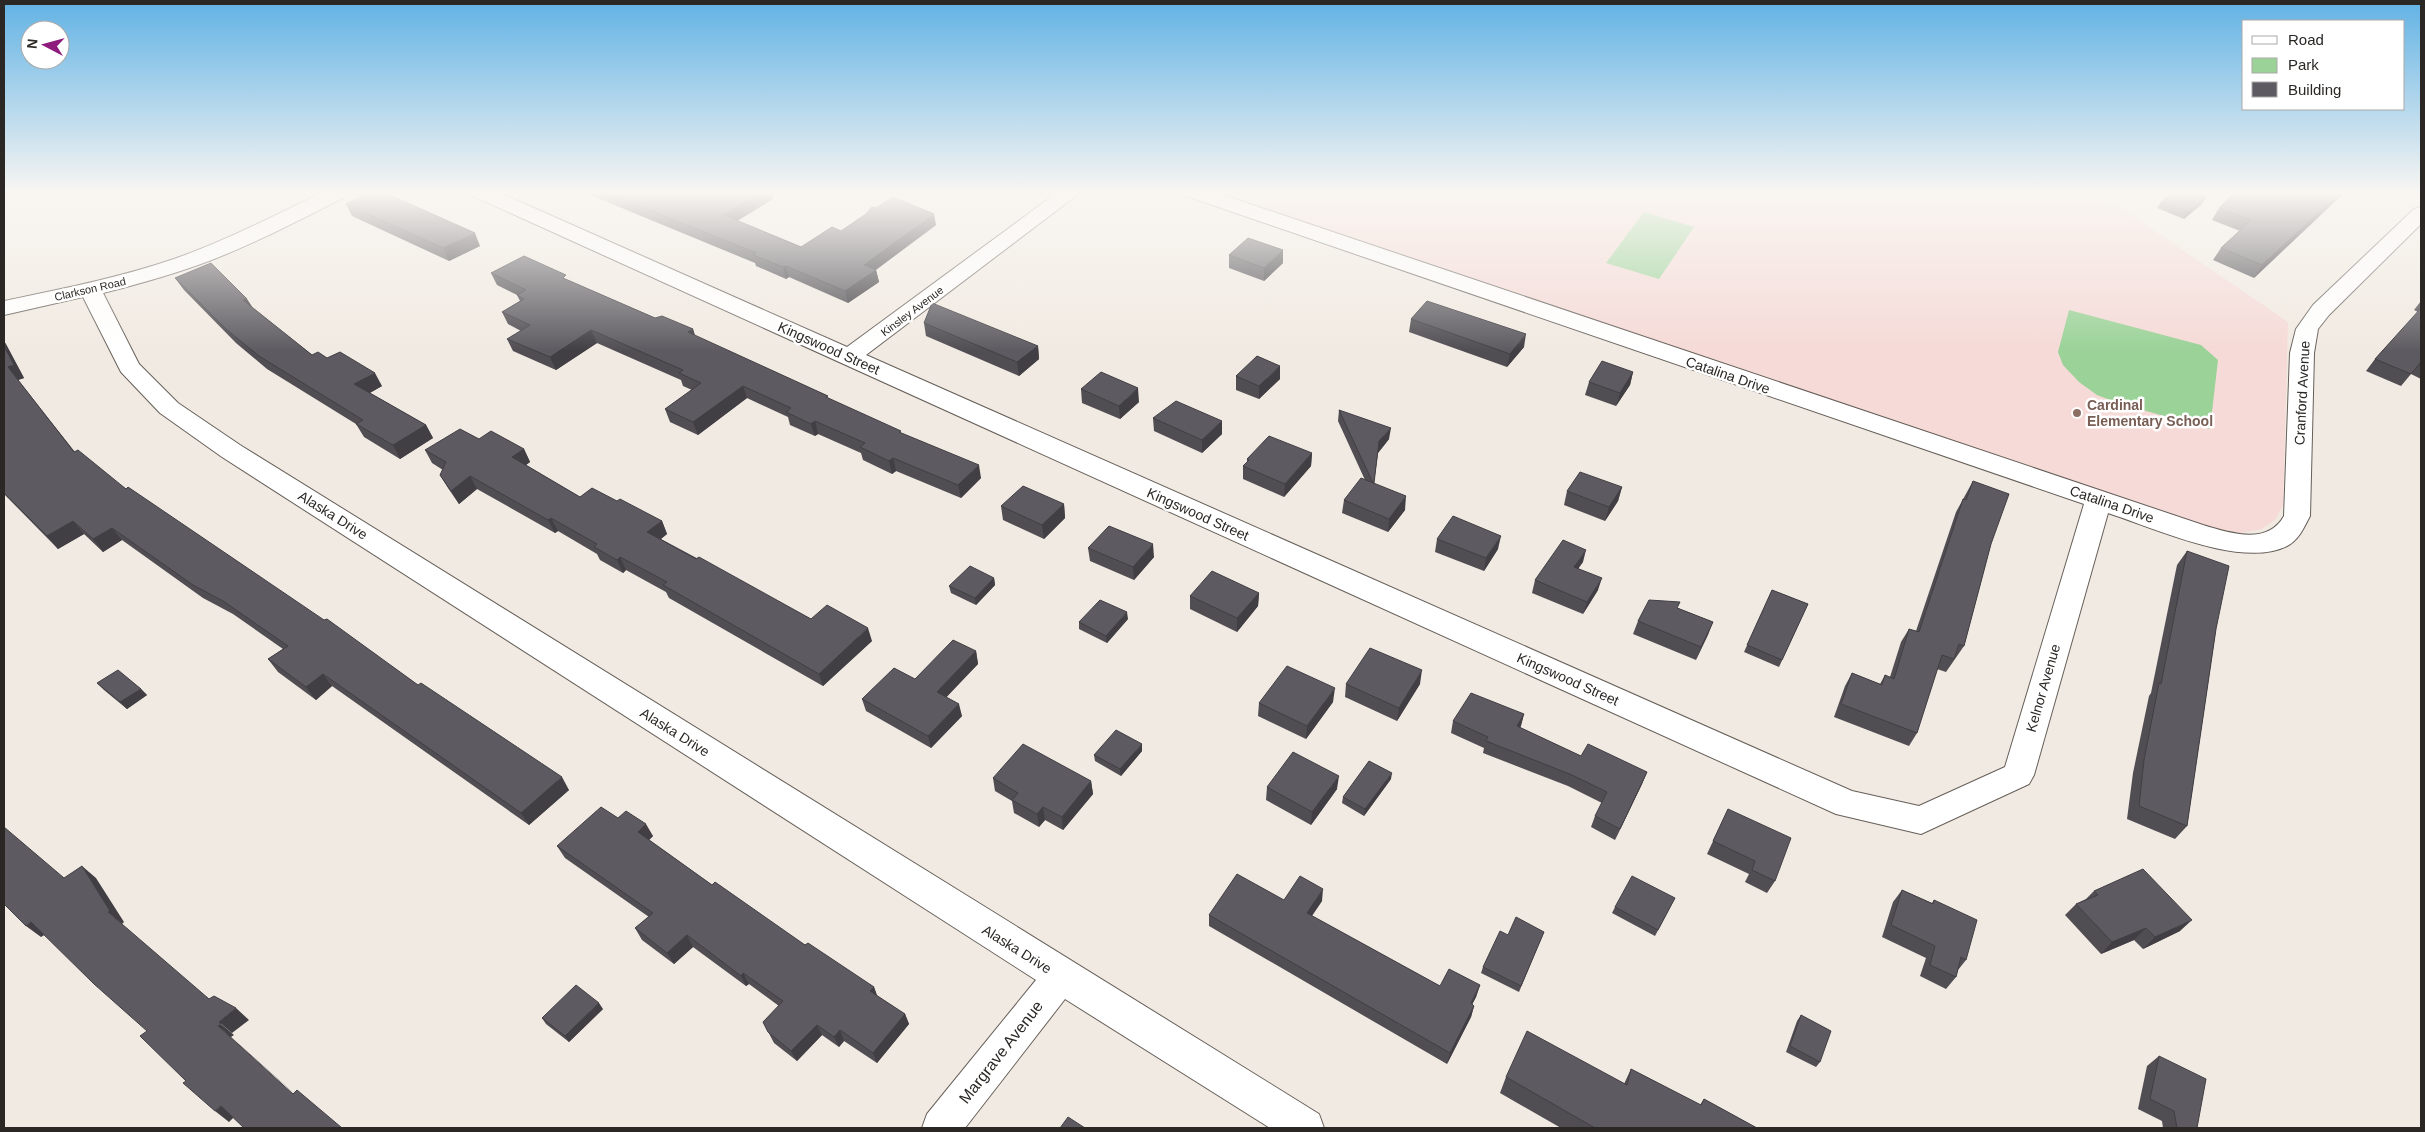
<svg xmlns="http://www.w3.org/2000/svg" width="2425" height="1132" font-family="Arial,sans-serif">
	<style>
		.education { fill: #f5dad7 }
		.green { fill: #9ad297 }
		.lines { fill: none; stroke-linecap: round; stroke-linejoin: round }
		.minor-casing { stroke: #665f59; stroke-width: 2 }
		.minor { fill: #fff; fill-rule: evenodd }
		.wall { fill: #504d53 }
		.shaded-wall { fill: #413f44 }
		.building { fill: #5d5a61; stroke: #413f44 }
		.education-dot { fill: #8d6e63; stroke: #fff; stroke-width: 2 }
		.labels { text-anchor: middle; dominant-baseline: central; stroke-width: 5; stroke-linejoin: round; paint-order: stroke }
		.far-street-label { font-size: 11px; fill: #2a2725; stroke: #fff }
		.street-label { font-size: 14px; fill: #2a2725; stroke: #fff }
		.education-label { font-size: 14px; font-weight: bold; fill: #785e54; stroke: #fff; text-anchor: start }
		.near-street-label { font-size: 16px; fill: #2a2725; stroke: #fff }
	</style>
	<rect width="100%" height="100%" fill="#f1eae2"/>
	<path class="education" d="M1255,192H2098L2288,322L2283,505L2276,519L2262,529L2240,533L2203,526L1243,202Z"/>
	<path class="green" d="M1644,212L1694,227L1659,279L1606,263Z
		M2069,310L2201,345L2218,360L2210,429L2118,403L2097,395L2079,382L2063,365L2058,352Z"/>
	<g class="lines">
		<g class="minor-casing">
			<path id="minor" d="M323,192H350L347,196C301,219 256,243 209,261C174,274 139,284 103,293L139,364L178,403L240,445L1319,1114L1324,1128H1270L1065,999L965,1128H922L927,1114L1036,980L222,457L160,413L121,372L83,297L4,315V301C61,289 118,278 174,259C225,241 274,216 323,192Z
				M470,192H498L847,347L1058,192H1081L866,355L1852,791L1919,806L2005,767L2084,504L1186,196L1183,192H1214L2203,525C2230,533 2267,546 2284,516L2290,353L2296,329L2313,305L2414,209L2421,207V224L2329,315L2318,329L2314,353L2310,516C2304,527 2299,540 2287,546C2242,569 2154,528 2108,513L2034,775L2029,784L1921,834L1836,814L473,196Z"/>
		</g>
		<use href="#minor" class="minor"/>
	</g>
	<path class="wall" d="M583,192H771L773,199L737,221L801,247L841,231L936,225L876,270L879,282L848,303L789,277L786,279L756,266L755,263Z
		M2345,192L2254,278L2213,260L2221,248L2240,231L2212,220L2219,208Z
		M2161,202L2202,204L2184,219L2157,208Z
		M346,204L480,246L449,261L352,216Z
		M1229,255L1283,263L1264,281L1229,268Z
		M491,273L568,280L655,318L693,329L695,336L901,433L981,478L961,498L896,471L892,474L863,460L861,453L818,434L815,436L790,425L788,417L747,398L698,435L670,422L665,409L692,390L683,386L681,380L597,343L556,370L513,351L507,339L521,331L508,324L502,312L520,301L517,295L497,285Z
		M175,278L253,308L312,355L327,358L382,386L370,393L426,425L433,438L400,459L364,437L356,424L267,369L236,343L184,290Z
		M2421,301V379L2411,374L2401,386L2366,371L2375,359L2418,312L2414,310Z
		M1411,319L1524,347L1507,367L1409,332Z
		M924,323L1038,346L1039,359L1019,376L926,336Z
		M4,341L24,378L18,380L75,452L126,489L418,685L569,790L529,825L332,686L316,700L278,672L268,659L283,649L233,614L203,598L122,540L103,552L84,534L58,549L4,494Z
		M1633,372L1630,385L1616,406L1585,395L1589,382Z
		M1236,376L1280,379L1259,399L1236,390Z
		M1081,389L1139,402L1120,419L1082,403Z
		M1339,410L1389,439L1378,453L1374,483L1405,510L1388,532L1342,513L1344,500L1365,480L1338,421Z
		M1153,418L1222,421V434L1202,453L1154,431Z
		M479,439L524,449L530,462L526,465L580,497L617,501L662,521L667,534L661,539L811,619L872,641L823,686L669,598L666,592L626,570L623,573L600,560L597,554L558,531L555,533L477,489L459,504L448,488L440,475L443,470L432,463L425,450Z
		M1312,453L1311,466L1284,497L1243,479V466L1247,462V459Z
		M1973,481L1991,544L1964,646L1946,672L1937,669L1917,733L1909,746L1834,717L1845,686L1852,673L1880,684L1885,675L1890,677L1901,642L1909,629L1916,631L1956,512Z
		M1622,487L1618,501L1605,521L1564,505L1567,491Z
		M1064,504L1065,518L1044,539L1003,520L1001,506Z
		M1437,539L1498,549L1484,571L1435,552Z
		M1088,548L1154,557L1134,580L1090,561Z
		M2187,551L2216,629L2187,826L2175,839L2127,819L2133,773L2149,696L2151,693L2177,565Z
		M1583,562L1578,568L1598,590L1583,614L1532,593L1535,580Z
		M994,578L995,585L976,605L951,593L949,586Z
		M1772,590L1808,604L1779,667L1744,652Z
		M1259,593L1258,606L1237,632L1190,609V596Z
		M1678,608L1713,622L1696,660L1633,634L1638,621Z
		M1128,619L1107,643L1079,629V622Z
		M976,651L978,664L946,697L962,716L931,748L866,711L862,699L915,679Z
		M97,683L141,689L147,695L127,709L104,690Z
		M1346,684H1420L1397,721L1345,697Z
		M1333,702L1306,739L1258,716L1259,703Z
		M1524,714L1520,728L1581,756L1647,772L1642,784L1615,840L1591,827L1595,816L1602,803L1568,786L1483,753L1484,748L1451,733L1453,721Z
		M1142,751L1121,776L1095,761L1094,755Z
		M993,778L1091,781L1093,794L1063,830L1045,820L1039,827L1014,813L1012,801L995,791Z
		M1391,779L1364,816L1342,803L1343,797Z
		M1267,787L1337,789L1311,825L1266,800Z
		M1728,809L1775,881L1767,893L1745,882L1749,874L1707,854Z
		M618,818L653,836L649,840L712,885L805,945L874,987L877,996L905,1014L909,1024L877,1063L844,1041L839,1047L822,1035L797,1061L774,1043L763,1022L779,1006L749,984L746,986L693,947L674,964L642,940L635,928L649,917L565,858L557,846Z
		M1902,890L1932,903L1934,900L1966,960L1958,970L1956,977L1946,989L1920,976L1926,958L1882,937L1893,902Z
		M2094,891L2180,931L2143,949L2134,940L2101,954L2065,915L2076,904L2086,899Z
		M1675,898L1655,936L1612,913L1615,907Z
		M1284,900L1322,901L1312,916L1440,986L1480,985L1476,997L1472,1004L1474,1006L1471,1017L1447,1064L1209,926V915Z
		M1544,932L1519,992L1481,973L1483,967L1508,935Z
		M603,1009L569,1042L546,1024L542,1018Z
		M1801,1015L1820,1062L1816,1067L1786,1052L1797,1021Z
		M2159,1056L2197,1128H2163L2162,1121L2138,1109L2147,1066Z
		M1631,1069L1700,1105L1704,1099L1757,1128H1561L1500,1093L1506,1077L1624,1084Z"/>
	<path class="shaded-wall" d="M762,192H771L773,199L727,227L724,215Z
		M2341,192H2345L2254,278L2262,265Z
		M2206,198L2202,204L2184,219L2187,212Z
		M934,214L936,225L867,276L864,265Z
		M475,233L480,246L449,261L443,248Z
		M1283,250V263L1264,281V268Z
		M786,266L789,277L786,279L783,267Z
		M876,270L879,282L848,303L845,291Z
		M247,299L255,311L243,300Z
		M693,329L697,342L688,332Z
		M591,330L597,343L556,370L550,357Z
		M1526,334L1524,347L1507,367L1510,354Z
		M4,341L6,344L24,378L18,380L8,367L4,346Z
		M1038,346L1039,359L1019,376L1017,362Z
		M1280,366V379L1259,399V386Z
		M1633,372L1630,385L1616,406L1620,393Z
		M375,373L382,386L362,397L354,384Z
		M743,386L747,398L698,435L693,422Z
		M1138,388L1139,402L1120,419L1119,406Z
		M815,421L818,434L815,436L811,424Z
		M1222,421V434L1202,453V440Z
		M426,425L433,438L400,459L393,445Z
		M1391,428L1389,439L1378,453L1379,441Z
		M524,449L530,462L519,470L512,457Z
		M1312,453L1311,466L1284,497L1285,484Z
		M893,458L896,471L892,474L889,461Z
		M979,465L981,478L961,498L958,485Z
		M470,476L477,489L459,504L451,491Z
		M1622,487L1618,501L1605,521L1609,507Z
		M1406,496L1405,510L1388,532L1389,519Z
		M1064,504L1065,518L1044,539L1042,525Z
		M551,518L558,531L555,533L548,520Z
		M73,521L84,534L58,549L47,536Z
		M662,521L667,534L653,545L647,532Z
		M112,528L122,540L103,552L93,539Z
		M1501,536L1498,549L1484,571L1486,558Z
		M1153,544L1154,557L1134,580L1133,567Z
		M1586,550L1583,562L1571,579L1574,567Z
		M620,557L626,570L623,573L617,560Z
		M994,578L995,585L976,605L975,598Z
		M1602,578L1598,590L1583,614L1587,602Z
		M1259,593L1258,606L1237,632V618Z
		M1127,612L1128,619L1107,643L1106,636Z
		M1713,622L1708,635L1696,660L1701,647Z
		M868,628L872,641L823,686L819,674Z
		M976,651L978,664L940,704L937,692Z
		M1422,670L1420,684L1397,721L1399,708Z
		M323,674L332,686L316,700L306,687Z
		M1335,688L1333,702L1306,739L1307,726Z
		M141,689L147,695L127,709L120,702Z
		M959,704L962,716L931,748L928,736Z
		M1524,714L1521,726L1514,738L1517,726Z
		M1142,744V751L1121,776L1120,769Z
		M1647,772L1642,784L1615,840L1620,829Z
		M1392,773L1391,779L1364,816L1365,809Z
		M1339,776L1337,789L1311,825L1312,812Z
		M562,777L569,790L529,825L521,813Z
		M1091,781L1093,794L1063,830L1062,817Z
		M1043,807L1045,820L1039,827L1037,814Z
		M646,824L653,836L645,844L638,832Z
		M82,866L96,878L124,922L122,924L108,912Z
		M1323,889L1322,901L1305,925L1307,913Z
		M2192,920L2180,931L2143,949L2155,937Z
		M31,922L46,934L41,937L26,926Z
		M2146,928L2134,940L2101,954L2112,942Z
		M687,935L693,947L674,964L667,953Z
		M743,973L749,984L746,986L741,976Z
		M1480,985L1476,997L1467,1015L1471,1003Z
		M874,987L878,998L870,991Z
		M599,1003L603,1009L569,1042L565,1036Z
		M1474,1006L1471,1017L1447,1064L1450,1053Z
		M236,1008L249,1020L232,1033L219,1022Z
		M905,1014L909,1024L877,1063L873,1053Z
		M221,1024L234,1035L231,1037L306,1104L218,1026Z
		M817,1025L822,1035L797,1061L791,1051Z
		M840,1030L844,1041L839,1047L834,1037Z
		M221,1106L235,1116L229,1122L215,1111Z"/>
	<path class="building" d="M369,192H383L475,233L443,248L346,204Z
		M605,192H762L724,215L801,247L832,227L841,231L866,214L872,207L876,208L893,197L934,214L864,265L876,270L845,291L786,266L783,267L753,255L756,253Z
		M2174,192H2197L2206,198L2187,212L2161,202Z
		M2235,192H2341L2262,265L2221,248L2251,220L2219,208Z
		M1248,238L1283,250L1264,268L1229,255Z
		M524,256L566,275L563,278L655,318L662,316L693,329L688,332L828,396L826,397L901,431L899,432L979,465L958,485L893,458L889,461L860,447L865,443L815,421L811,424L786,412L791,408L743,386L693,422L665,409L701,383L679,373L683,370L591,330L550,357L507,339L530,325L502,312L524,299L517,295L526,290L491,273Z
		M211,263L247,299L243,300L312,355L318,352L327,358L340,352L375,373L354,384L426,425L393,445L356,424L363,420L259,356L227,330L175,278Z
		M1427,301L1526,334L1510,354L1411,319Z
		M932,303L1038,346L1017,362L924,323Z
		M2421,308V362L2411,374L2375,359Z
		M4,346L14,365L8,367L74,452L78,450L126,489L128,487L324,620L327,619L418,685L421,683L562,777L521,813L323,674L306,687L268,659L288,646L223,601L193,585L112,528L93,539L73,521L47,536L4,493Z
		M1257,356L1280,366L1259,386L1236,376Z
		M1602,361L1633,372L1620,393L1589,382Z
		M1101,372L1138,388L1119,406L1081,389Z
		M1176,401L1222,421L1202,440L1153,418Z
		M1339,410L1391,428L1379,441L1374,483H1373Z
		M460,429L479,439L491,431L524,449L512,457L580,497L592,488L617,501L620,499L662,521L647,532L696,559L699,557L811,619L827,605L868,628L819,674L663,585L667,582L620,557L617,560L594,547L597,544L551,518L548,520L470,476L451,491L440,475L446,462L425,450Z
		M1269,436L1312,453L1285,484L1243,466L1249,460L1247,459Z
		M1580,472L1622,487L1609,507L1567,491Z
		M1361,478L1406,496L1389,519L1344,500Z
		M1973,481L2009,494L1991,544L1964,646L1959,644L1954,659L1942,655L1917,733L1841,704L1852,673L1882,685L1885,675L1894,679L1909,629L1919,632L1963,499L1966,500Z
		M1023,486L1064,504L1042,525L1001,506Z
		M1453,516L1501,536L1486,558L1437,539Z
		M1109,526L1153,544L1133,567L1088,548Z
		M1563,540L1586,550L1574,567L1602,578L1587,602L1535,580Z
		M2187,551L2229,566L2216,629L2187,826L2139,806L2144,760L2159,683L2161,684Z
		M970,566L994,578L975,598L949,586Z
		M1212,571L1259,593L1237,618L1190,596Z
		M1772,590L1808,604L1782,660L1747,645Z
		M1100,600L1127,612L1106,636L1079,622Z
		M1649,600L1680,602L1677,608L1713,622L1701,647L1638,621Z
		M953,640L976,651L937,692L959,704L928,736L862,699L894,668L915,679Z
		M1370,648L1422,670L1399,708L1346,684Z
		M1287,666L1335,688L1307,726L1259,703Z
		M118,670L141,689L120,702L97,683Z
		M1471,693L1524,714L1517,726L1581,756L1588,744L1647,772L1620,829L1595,816L1607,792L1572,775L1486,741L1488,737L1453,721Z
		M1116,730L1142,744L1120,769L1094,755Z
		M1023,744L1091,781L1062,817L1043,807L1037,814L1012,800L1018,793L993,778Z
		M1293,752L1339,776L1312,812L1267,787Z
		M1369,761L1392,773L1365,809L1343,797Z
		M601,807L618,818L626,811L646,824L638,832L712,885L715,882L805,945L808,943L874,987L870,991L905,1014L873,1053L840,1030L834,1037L817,1025L791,1051L768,1032L763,1022L783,1001L743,973L741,976L687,935L667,953L635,928L653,913L557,846Z
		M1728,809L1791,838L1775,881L1752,870L1755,861L1713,841Z
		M4,827L64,878L82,866L110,911L108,912L209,999L214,996L236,1008L219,1022L221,1024L218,1026L293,1094L297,1090L342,1128H244L221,1106L215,1111L183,1083L186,1081L140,1036L147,1031L94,984L31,922L26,926L4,904Z
		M2143,869L2192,920L2155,937L2146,928L2112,942L2076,904L2098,895L2094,891Z
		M1237,874L1284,900L1300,876L1323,889L1307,913L1440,986L1449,969L1480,985L1471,1003L1474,1006L1450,1053L1209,915Z
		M1632,876L1675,898L1658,930L1615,907Z
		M1902,890L1933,904L1934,900L1977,920L1966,960L1961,957L1956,977L1930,965L1935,946L1891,925Z
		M1516,917L1544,932L1521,986L1483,967L1500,931L1508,935Z
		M576,985L599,1003L565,1036L542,1018Z
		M1801,1015L1831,1031L1820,1062L1790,1046Z
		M1527,1031L1627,1085L1631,1069L1701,1105L1704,1099L1757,1128H1595L1506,1077Z
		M2159,1056L2206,1079L2197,1128H2177L2174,1111L2150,1099Z
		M1068,1117L1085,1128H1060Z"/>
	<linearGradient id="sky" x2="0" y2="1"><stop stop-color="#61b2e5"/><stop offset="0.55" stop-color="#f9f6f2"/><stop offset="1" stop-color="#f9f6f2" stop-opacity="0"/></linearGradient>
	<rect width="2425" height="351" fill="url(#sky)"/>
	<circle class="education-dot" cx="2077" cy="413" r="5"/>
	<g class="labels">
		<g class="far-street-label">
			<text transform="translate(90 289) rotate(-13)">Clarkson Road</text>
			<text transform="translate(912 311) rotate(-37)">Kinsley Avenue</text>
		</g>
		<g class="street-label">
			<text transform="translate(829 348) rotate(24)">Kingswood Street</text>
			<text transform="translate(1728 375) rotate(19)">Catalina Drive</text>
			<text transform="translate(2302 393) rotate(-87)">Cranford Avenue</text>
			<text transform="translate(2112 504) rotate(19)">Catalina Drive</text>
			<text transform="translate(1198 514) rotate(24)">Kingswood Street</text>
			<text transform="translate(333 515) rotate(32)">Alaska Drive</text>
			<text transform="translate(1568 679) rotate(24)">Kingswood Street</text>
			<text transform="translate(2043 688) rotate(-74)">Kelnor Avenue</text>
			<text transform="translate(675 732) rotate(32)">Alaska Drive</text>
			<text transform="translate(1017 949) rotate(32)">Alaska Drive</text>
		</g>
		<g class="education-label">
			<text x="2087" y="405">Cardinal<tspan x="2087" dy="16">Elementary School</tspan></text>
		</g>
		<g class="near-street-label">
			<text transform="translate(1001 1052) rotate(-52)">Margrave Avenue</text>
		</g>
	</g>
	<rect width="2425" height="1132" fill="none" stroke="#2a2725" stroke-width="10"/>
	<rect x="2242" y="20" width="162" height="90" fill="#ffffff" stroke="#aaa9a8"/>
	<rect x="2252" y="36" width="25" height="8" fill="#ffffff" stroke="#aaa9a8"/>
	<text x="2288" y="45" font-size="15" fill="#2a2725">Road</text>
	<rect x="2252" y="58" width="25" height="15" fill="#9ad297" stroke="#aaa9a8"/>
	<text x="2288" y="70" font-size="15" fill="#2a2725">Park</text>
	<rect x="2252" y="82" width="25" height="15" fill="#5d5a61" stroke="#aaa9a8"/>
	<text x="2288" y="95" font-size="15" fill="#2a2725">Building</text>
	<g transform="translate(45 45) rotate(276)"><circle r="24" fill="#ffffff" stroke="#aaa9a8"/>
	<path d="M0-4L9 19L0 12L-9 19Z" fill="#8e1c7d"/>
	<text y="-8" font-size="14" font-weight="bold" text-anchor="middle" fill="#2a2725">N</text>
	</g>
</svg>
